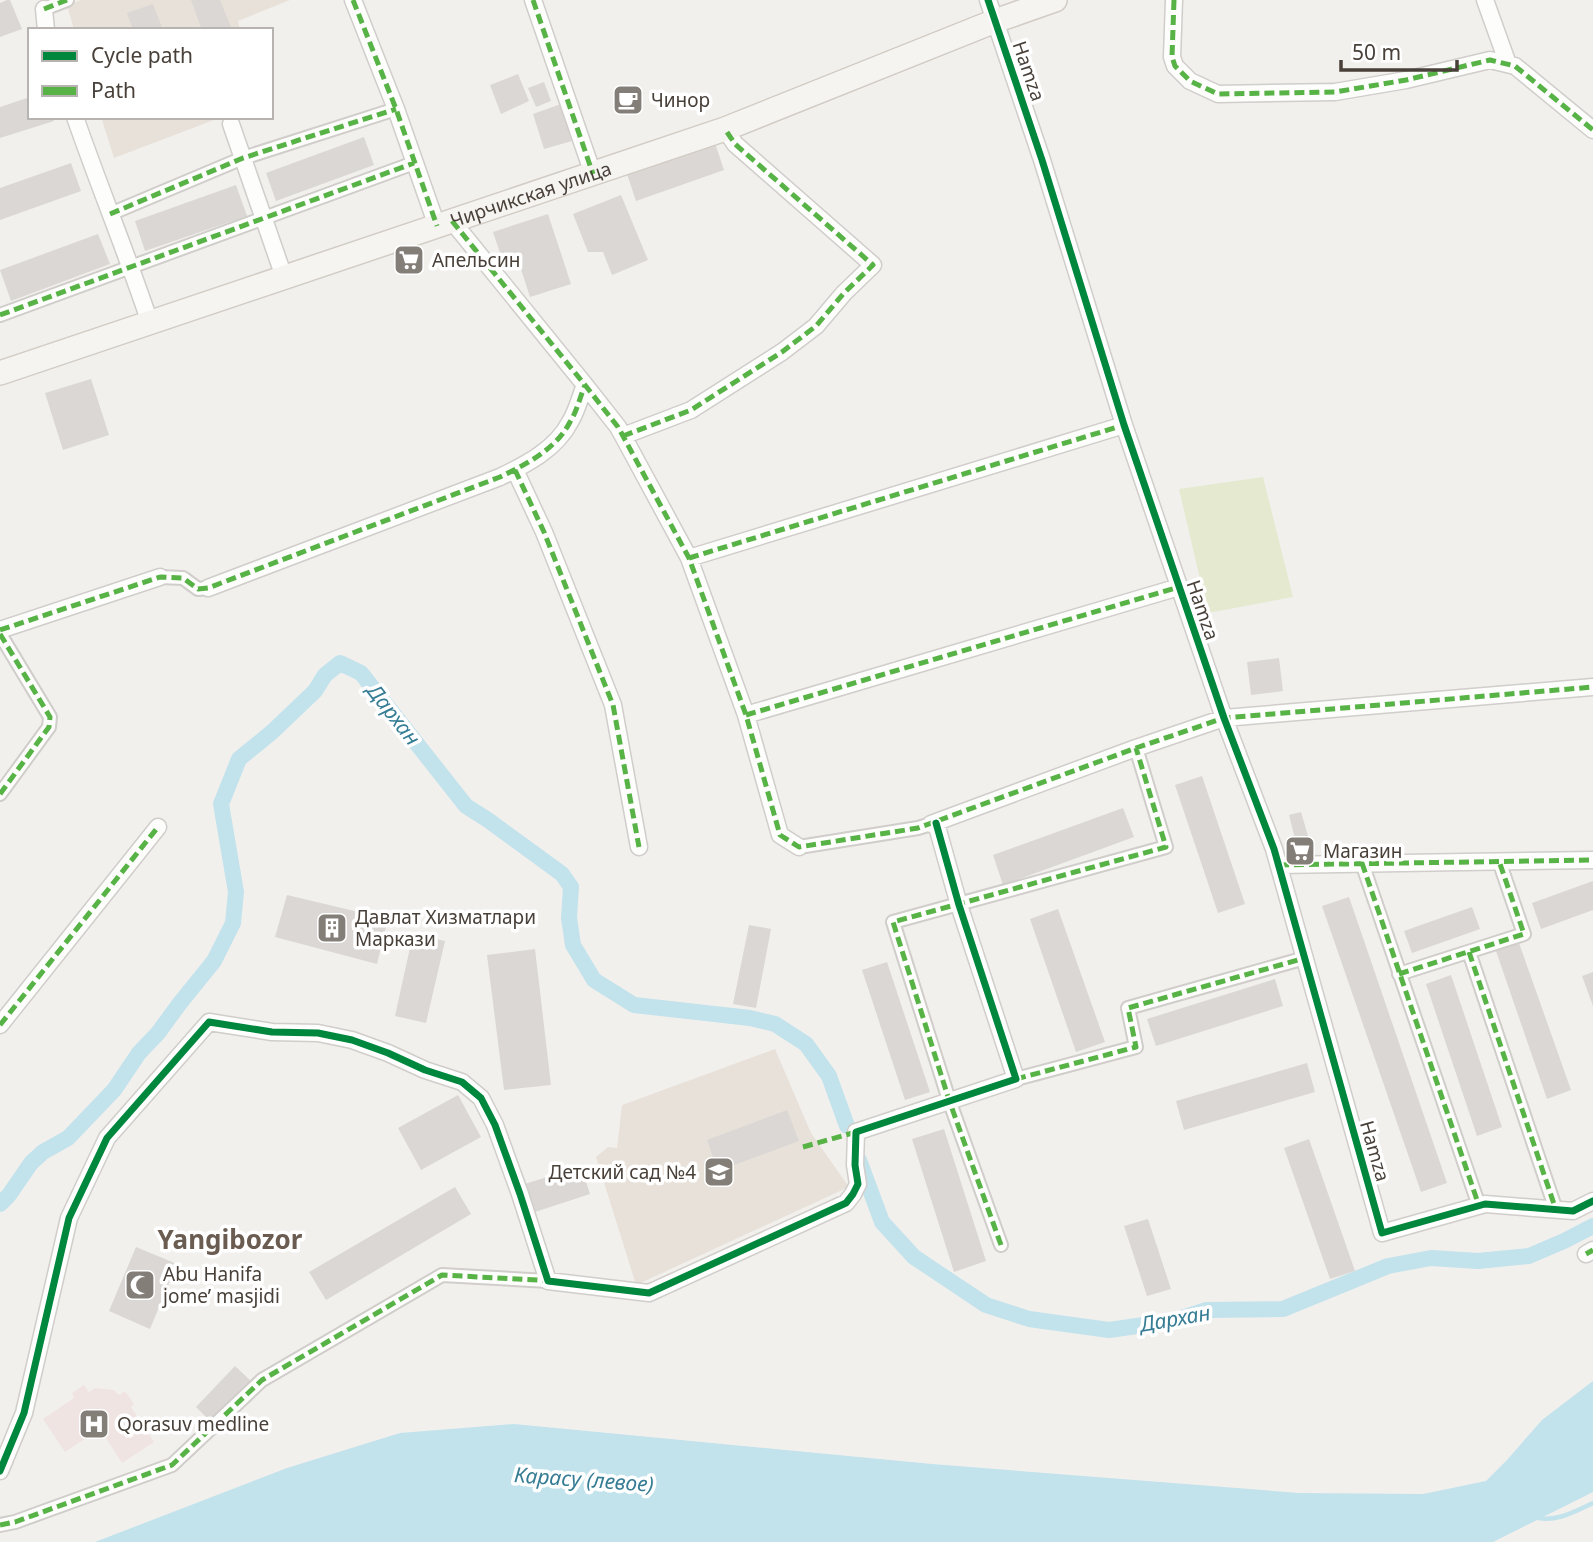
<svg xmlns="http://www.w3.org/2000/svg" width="1593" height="1542" font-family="'Noto Sans',sans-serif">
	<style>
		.education { fill: #e8e1d9 }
		.medical { fill: #f0e4e3 }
		.green { fill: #e4e9d0 }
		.water { fill: #c2e2ec }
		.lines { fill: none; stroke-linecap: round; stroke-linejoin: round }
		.stream { stroke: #c2e2ec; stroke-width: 4.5 }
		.canal { stroke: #c2e2ec; stroke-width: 16 }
		.building { fill: #dad7d4 }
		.pedestrian-casing { stroke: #d0cdcb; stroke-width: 16 }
		.minor-casing { stroke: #d0cdcb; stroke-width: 19 }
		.secondary-casing { stroke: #d2ccc5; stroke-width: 26 }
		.pedestrian { stroke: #fdfdfc; stroke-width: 12 }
		.minor { stroke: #fdfdfc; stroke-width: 16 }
		.secondary { stroke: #f6f4f1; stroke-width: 23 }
		.quiet { stroke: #57b346; stroke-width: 5; stroke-dasharray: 10 5; stroke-linecap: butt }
		.cycleway-casing { stroke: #fff; stroke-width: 11 }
		.cycleway { stroke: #00873e; stroke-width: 7 }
		.labels { text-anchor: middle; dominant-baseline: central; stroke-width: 7; stroke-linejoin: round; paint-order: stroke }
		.street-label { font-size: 19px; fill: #484039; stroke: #fff }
		.poi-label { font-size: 19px; fill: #484039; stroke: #fff; text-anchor: start }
		.water-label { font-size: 21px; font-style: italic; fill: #357c94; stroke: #fff }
		.district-label { font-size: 26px; font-weight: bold; fill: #6a5c51; stroke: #fff }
	</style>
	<rect width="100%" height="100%" fill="#f2f0ed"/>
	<path class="education" d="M81,0H290L238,21L240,30H74L67,5Z
		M101,117H222L114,158Z
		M775,1049L811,1133L849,1187L636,1285L596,1157L608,1147L617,1148L622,1105Z"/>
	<path class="medical" d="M84,1385L89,1392L95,1388L114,1390L119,1395L125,1391L134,1404L131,1407L154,1442L122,1463L100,1429L65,1452L43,1419L74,1398L72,1393Z"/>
	<path class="green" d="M1263,477L1293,597L1208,613L1179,489Z"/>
	<path class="water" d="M1593,1381V1492L1493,1542H95L287,1468L400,1433L514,1424L932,1464L1299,1493L1423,1494L1486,1481L1507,1460L1542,1420Z"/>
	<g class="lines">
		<path class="stream" d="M1534,1517C1555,1523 1574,1512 1593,1503"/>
		<path class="canal" d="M859,1160L882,1222L914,1257L986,1305L1029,1319L1109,1330L1172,1321L1206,1310L1283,1309L1388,1266L1431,1258L1478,1261L1529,1256L1564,1241L1593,1226
			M0,1204L9,1195L31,1163L43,1152L68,1138L114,1090L139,1053L158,1033L180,1003L214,961L233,923L236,892L221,804L239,759L272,732L315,691L325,675L340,663L361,673L466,806L488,820L562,874L571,887L569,918L573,945L594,980L634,1005L750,1018L775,1024L806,1044L829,1076L847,1126"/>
	</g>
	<path class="building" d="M7,0H10L22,29L0,37V3Z
		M191,0H220L231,27L224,30H202Z
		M153,4L163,30H133L127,13Z
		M518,74L529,101L501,114L490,85Z
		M544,82L551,101L536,107L528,88Z
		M30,97V117H53L54,121L0,138V107Z
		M561,104L572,141L544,149L533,114Z
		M364,137L374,165L276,201L266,173Z
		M715,143L724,170L636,201L627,174Z
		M71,163L81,191L0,220V188Z
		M236,185L247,216L145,251L135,221Z
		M621,195L648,260L612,275L603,252H588L573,214Z
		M548,214L571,284L530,297L518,260L504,265L493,232Z
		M98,234L110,264L11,301L0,270Z
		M91,379L109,435L63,450L45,393Z
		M1279,658L1283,691L1251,695L1247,662Z
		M1202,776L1245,904L1218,913L1175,785Z
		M1123,808L1134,837L1003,885L993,855Z
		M1301,812L1313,853L1299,855L1289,815Z
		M1593,881V910L1541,929L1532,903Z
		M287,895L388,919L377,964L275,937Z
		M1349,897L1447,1183L1421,1192L1322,906Z
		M1472,907L1480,929L1412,953L1404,931Z
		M1058,909L1105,1042L1076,1052L1030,919Z
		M749,925L771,929L756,1008L733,1004Z
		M413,934L445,941L426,1023L395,1016Z
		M1519,943L1571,1090L1547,1099L1496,951Z
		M535,949L551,1085L504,1090L487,955Z
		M887,962L930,1092L905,1100L862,970Z
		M1593,972V1006L1582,976Z
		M1451,975L1502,1127L1477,1136L1426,984Z
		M1275,979L1283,1006L1156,1046L1147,1019Z
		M1307,1063L1315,1092L1184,1130L1176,1101Z
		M458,1095L481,1137L421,1170L398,1128Z
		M787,1110L799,1141L718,1171L707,1140Z
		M944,1129L986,1261L954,1272L912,1139Z
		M1309,1139L1355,1271L1330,1279L1284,1148Z
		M581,1166L590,1194L535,1212L525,1184Z
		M455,1187L471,1214L326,1300L309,1272Z
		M1148,1219L1171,1289L1147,1296L1124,1226Z
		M136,1247L177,1264L150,1329L109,1311Z
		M235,1366L253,1383L212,1423L196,1407Z"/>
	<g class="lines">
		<g class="pedestrian-casing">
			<path id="pedestrian" d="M44,9L67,0
				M110,214L243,158L396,109
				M0,315L414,163
				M160,577L183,578L198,589L208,588
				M0,634L50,717L49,727L0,794
				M799,847L918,828L931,824
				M1362,863L1477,1200
				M1469,952L1556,1210
				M1399,974L1524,934L1499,861
				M1016,1079L1136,1047L1128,1008L1305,958
				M1001,1245L949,1100L893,922L1166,847L1136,748
				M0,1525L15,1522L172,1465L262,1380L442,1275L548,1281"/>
		</g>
		<g class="minor-casing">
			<path id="minor" d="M353,0L396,109L437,226
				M533,0L593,174
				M988,0L1042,160L1124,425L1224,718L1274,849L1382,1233L1485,1204L1573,1211L1593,1201
				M1174,0L1172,57L1175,66L1190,81L1218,94L1335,92L1406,80L1490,60L1515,66L1593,130
				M1485,0L1508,64
				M44,9L46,30
				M75,117C99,186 127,254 150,323
				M231,124L284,277
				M452,221L585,385L618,427L623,436L689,558L746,715L780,835L799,847
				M623,436L691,410L782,352L816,326L844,293L873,265L735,144L725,129
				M515,470L544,532L613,705L639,847
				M689,558L1124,425
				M208,588L500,477C527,464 556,449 570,422C577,411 580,397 585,385
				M0,630L160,577
				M746,715L1179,587
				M931,824L1136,748L1224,718L1593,687
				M1279,865L1593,860
				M0,1025L158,827
				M1586,1254L1593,1250
				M0,1471L24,1413L69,1218L107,1138L209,1022L272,1032L318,1033L352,1040L388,1053L425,1070L462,1082L481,1098L495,1125L520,1194L548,1281L649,1293L846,1203L853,1194L858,1184L855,1165L856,1132L1016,1079L959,905L936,823"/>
		</g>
		<g class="secondary-casing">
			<g id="secondary">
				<path id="s1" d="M0,373L725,129L995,21L1055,0"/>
			</g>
		</g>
		<use href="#pedestrian" class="pedestrian"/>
		<use href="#minor" class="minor"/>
		<use href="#secondary" class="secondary"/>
		<path class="quiet" d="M353,0L396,109L437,226
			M533,0L593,174
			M1174,0L1172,57L1175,66L1190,81L1218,94L1335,92L1406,80L1490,60L1515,66L1593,130
			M44,9L67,0
			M110,214L243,158L396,109
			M452,221L585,385L618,427L623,436L689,558L746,715L780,835L799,847L918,828L1136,748L1224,718L1593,687
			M0,315L414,163
			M623,436L691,410L782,352L816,326L844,293L873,265L735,144L725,129
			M515,470L544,532L613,705L639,847
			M689,558L1124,425
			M0,630L160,577L183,578L198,589L208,588L500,477C527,464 556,449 570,422C577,411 580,397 585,385
			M0,634L50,717L49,727L0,794
			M746,715L1179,587
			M1362,863L1477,1200
			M1279,865L1593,860
			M1469,952L1556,1210
			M1399,974L1524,934L1499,861
			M0,1025L158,827
			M1016,1079L1136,1047L1128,1008L1305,958
			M803,1147L856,1132
			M1001,1245L949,1100L893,922L1166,847L1136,748
			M1586,1254L1593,1250
			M0,1525L15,1522L172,1465L262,1380L442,1275L554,1281"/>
		<g class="cycleway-casing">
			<path id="cycleway" d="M988,0L1042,160L1124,425L1224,718L1274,849L1382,1233L1485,1204L1573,1211L1593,1201
				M0,1471L24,1413L69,1218L107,1138L209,1022L272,1032L318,1033L352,1040L388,1053L425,1070L462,1082L481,1098L495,1125L520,1194L548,1281L649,1293L846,1203L853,1194L858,1184L855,1165L856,1132L1016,1079L959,905L936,823"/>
		</g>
		<use href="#cycleway" class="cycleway"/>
	</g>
	<defs>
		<g id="cafe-square" transform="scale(1.575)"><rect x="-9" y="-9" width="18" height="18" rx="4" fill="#847e78" stroke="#fff"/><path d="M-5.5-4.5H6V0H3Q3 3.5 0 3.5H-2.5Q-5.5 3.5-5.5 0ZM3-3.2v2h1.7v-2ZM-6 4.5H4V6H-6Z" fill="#fff"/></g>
		<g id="supermarket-square" transform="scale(1.575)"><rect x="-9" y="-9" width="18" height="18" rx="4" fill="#847e78" stroke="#fff"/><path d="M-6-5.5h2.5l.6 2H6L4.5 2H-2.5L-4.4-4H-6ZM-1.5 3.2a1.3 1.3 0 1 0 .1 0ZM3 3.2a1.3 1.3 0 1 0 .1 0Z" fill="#fff"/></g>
		<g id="building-square" transform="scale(1.575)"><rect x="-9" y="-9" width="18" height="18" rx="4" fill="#847e78" stroke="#fff"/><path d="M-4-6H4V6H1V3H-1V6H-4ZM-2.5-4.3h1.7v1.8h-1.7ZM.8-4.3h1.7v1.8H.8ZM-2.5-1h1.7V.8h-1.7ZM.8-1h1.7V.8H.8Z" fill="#fff"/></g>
		<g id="school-square" transform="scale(1.575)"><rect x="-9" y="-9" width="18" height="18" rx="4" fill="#847e78" stroke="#fff"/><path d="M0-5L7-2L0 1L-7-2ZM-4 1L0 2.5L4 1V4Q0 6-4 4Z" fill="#fff"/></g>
		<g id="mosque-square" transform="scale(1.575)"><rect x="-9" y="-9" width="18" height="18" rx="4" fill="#847e78" stroke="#fff"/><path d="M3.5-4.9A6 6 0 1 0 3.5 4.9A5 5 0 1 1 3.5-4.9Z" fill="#fff"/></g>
		<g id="hospital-square" transform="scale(1.575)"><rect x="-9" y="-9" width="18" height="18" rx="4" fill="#847e78" stroke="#fff"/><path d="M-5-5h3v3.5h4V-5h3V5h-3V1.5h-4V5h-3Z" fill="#fff"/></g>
	</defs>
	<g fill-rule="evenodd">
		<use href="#cafe-square" x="628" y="100"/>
		<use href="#supermarket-square" x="409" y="260"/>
		<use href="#supermarket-square" x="1300" y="851"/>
		<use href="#building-square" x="332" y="928"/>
		<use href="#school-square" x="719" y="1172"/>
		<use href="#mosque-square" x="140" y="1285"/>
		<use href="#hospital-square" x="94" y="1424"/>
	</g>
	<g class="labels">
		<g class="street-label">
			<text transform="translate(1029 71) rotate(71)">Hamza</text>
			<text stroke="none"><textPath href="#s1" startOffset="560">Чирчикская улица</textPath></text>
			<text transform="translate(1203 610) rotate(71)">Hamza</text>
			<text transform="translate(1375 1151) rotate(74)">Hamza</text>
		</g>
		<g class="poi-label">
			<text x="651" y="100">Чинор</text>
			<text x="432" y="260">Апельсин</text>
			<text x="1323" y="851">Магазин</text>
			<text x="355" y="917">Давлат Хизматлари<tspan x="355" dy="22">Маркази</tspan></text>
			<text x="696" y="1172" text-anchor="end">Детский сад №4</text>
			<text x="163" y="1274">Abu Hanifa<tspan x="163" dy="22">jome’ masjidi</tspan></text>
			<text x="117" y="1424">Qorasuv medline</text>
		</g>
		<g class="water-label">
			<text transform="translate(394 714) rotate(52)">Дархан</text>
			<text transform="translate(1175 1318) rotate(-10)">Дархан</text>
			<text transform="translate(584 1479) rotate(4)">Карасу (левое)</text>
		</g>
		<g class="district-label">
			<text x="230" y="1239">Yangibozor</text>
		</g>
	</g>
	<rect x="28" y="28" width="245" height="91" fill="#ffffff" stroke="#b6b3b0" stroke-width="2"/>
	<rect x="42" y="51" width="35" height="10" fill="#00873e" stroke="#b6b3b0" stroke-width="2"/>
	<text x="91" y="63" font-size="21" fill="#484039">Cycle path</text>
	<rect x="42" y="86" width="35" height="10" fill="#57b346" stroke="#b6b3b0" stroke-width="2"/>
	<text x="91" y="98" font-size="21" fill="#484039">Path</text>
	<path d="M1341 60v10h116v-10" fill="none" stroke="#484039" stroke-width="3.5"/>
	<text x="1352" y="60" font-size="21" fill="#484039" stroke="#ffffff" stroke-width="5" paint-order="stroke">50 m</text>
</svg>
